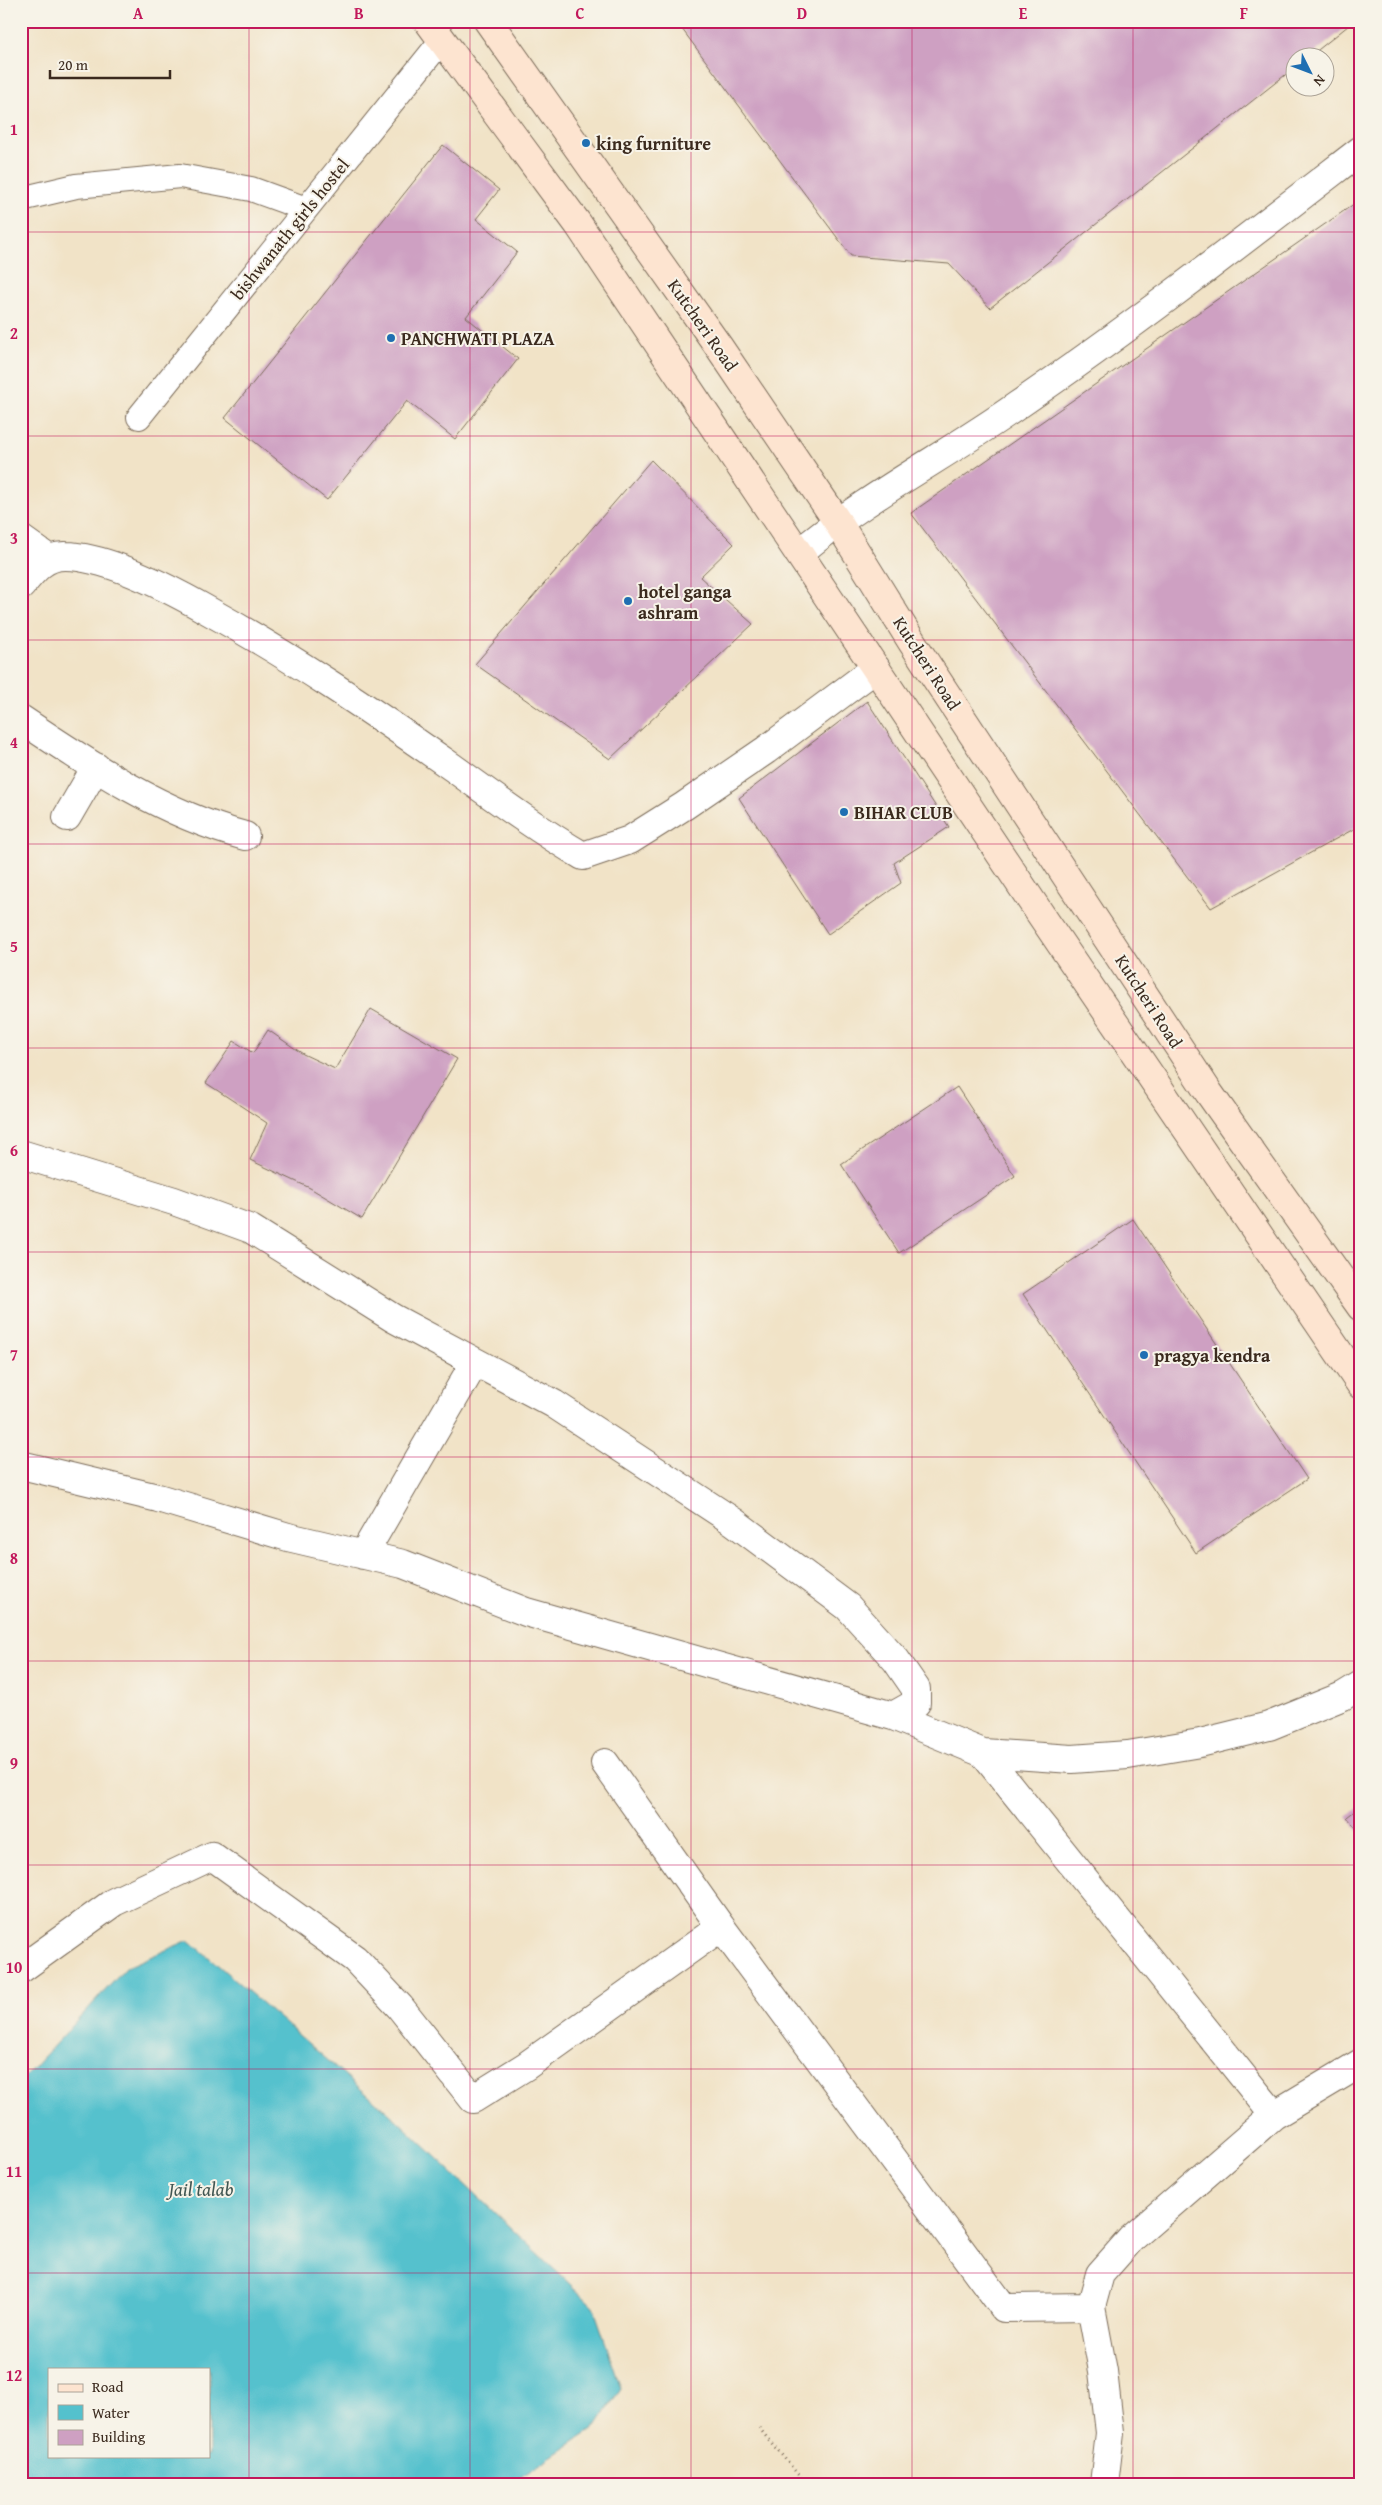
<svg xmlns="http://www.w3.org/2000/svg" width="1382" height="2505" font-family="'Gentium Book Plus',serif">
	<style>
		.water { fill: #54c1cd; stroke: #487676; fill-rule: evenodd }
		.building { fill: #cea0c2 }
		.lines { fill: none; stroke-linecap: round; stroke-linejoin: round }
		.service-casing { stroke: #7b6b59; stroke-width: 26 }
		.minor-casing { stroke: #7b6b59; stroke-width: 30 }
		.secondary-casing { stroke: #7b6b59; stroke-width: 30 }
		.path { stroke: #7b6b59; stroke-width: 3; stroke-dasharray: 1 4; stroke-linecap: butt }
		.service { stroke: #fff; stroke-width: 24 }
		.minor { stroke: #fff; stroke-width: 28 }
		.secondary { stroke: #fde4d0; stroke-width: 28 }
		.grid { fill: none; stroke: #c2185b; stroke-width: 1; stroke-opacity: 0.55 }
		.poi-dot { fill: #1f6fb2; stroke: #f7f3e8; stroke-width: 2 }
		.labels { text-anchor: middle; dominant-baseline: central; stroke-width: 4; stroke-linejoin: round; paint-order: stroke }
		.poi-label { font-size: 18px; font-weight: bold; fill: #3b2a1e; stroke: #f7f3e8; text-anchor: start }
		.street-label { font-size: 18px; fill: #3b2a1e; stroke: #f7f3e8 }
		.water-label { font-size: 19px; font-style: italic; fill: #425753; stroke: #f7f3e8 }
		.neatline { fill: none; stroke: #c2185b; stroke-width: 2 }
		.grid-label { font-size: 16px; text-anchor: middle; font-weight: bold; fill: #c2185b }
	</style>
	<rect width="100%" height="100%" fill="#f7f3e8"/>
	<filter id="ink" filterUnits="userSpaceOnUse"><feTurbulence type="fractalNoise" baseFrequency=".02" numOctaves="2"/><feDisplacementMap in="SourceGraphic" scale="10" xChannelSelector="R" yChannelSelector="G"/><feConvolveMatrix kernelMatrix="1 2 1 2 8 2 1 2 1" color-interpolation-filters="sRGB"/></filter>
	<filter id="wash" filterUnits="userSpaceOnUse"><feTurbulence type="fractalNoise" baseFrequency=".0096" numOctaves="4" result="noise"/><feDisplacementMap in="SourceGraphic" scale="20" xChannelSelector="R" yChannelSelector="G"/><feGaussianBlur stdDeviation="1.12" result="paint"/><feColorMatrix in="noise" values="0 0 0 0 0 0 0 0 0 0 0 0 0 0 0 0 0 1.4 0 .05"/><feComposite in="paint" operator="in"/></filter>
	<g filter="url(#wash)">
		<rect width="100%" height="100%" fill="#f1e3c7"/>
		<path class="water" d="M189,1940L399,2122L593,2306L621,2388L594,2429L510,2484H21V2081L127,1967ZM49,2369H209V2456H49Z"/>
		<g id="blocks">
			<path class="building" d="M676,21H1354L1308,58H1294V68L990,308L949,264L851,256Z
				M443,145L499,190L476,219L517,252L466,317L518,359L455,439L407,401L327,500L225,418Z
				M1361,199V825L1211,908L911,513Z
				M651,460L734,544L700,577L753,624L610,759L475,664Z
				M867,701L949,827L894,863L901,883L828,934L739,798Z
				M371,1009L457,1059L362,1219L310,1188L250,1160L267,1123L206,1083L234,1041L253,1053L268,1030L303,1054L335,1069Z
				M957,1087L1015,1176L899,1253L841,1164Z
				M1133,1219L1307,1479L1196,1553L1023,1294Z
				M1361,1806V1834L1347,1817Z"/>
		</g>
	</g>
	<g filter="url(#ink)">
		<use href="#blocks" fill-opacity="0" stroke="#7b6b59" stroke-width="1"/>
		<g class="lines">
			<g class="service-casing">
				<path id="service" d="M21,199L76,186L180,176L251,189L306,209
					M139,417L442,40"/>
			</g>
			<g class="minor-casing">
				<path id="minor" d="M21,539L49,559
					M799,553C867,496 946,456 1018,405C1135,325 1248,237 1361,150
					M21,586C33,571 45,555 66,556C109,557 170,589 207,610C292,657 372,711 452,767C495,798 537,829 583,856L630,840L684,806L766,750L876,668
					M21,719C91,766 163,814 245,836
					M67,817L96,767
					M21,1154L174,1201L251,1229L393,1318L554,1404L734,1522L848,1607L896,1660L916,1689V1703L893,1716
					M21,1465L158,1498L288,1537L403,1564L526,1612L893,1716L983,1753L1072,1759L1128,1755L1200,1743L1269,1726L1343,1696L1361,1685
					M363,1555L475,1362
					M983,1753L1274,2115
					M605,1763L721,1927L1004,2308L1091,2307
					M21,1969L114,1902L212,1856L355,1959L400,2007L473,2099L526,2066L721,1927
					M1104,2484L1110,2433L1103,2371L1091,2307L1100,2274L1131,2239L1274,2115L1361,2063"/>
			</g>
			<g class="secondary-casing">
				<path id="secondary" d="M428,21L578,224L1041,915L1361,1385
					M488,21L719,347L837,521L912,642L1209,1093L1361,1307"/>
			</g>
			<path class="path" d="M759,2428L806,2484"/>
			<use href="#service" class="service"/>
			<use href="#minor" class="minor"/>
			<use href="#secondary" class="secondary"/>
		</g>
	</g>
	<path class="grid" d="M249,21V2484M470,21V2484M691,21V2484M912,21V2484M1133,21V2484M21,232H1361M21,436H1361M21,640H1361M21,844H1361M21,1048H1361M21,1252H1361M21,1457H1361M21,1661H1361M21,1865H1361M21,2069H1361M21,2273H1361"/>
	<g class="poi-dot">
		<circle cx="586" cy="143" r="5"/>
		<circle cx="391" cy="338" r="5"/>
		<circle cx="628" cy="601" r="5"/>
		<circle cx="844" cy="812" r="5"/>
		<circle cx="1144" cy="1355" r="5"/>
	</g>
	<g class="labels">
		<g class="poi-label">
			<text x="596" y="143">king furniture</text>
			<text x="401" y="338">PANCHWATI PLAZA</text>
			<text x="638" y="591">hotel ganga<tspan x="638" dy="21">ashram</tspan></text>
			<text x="854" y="812">BIHAR CLUB</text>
			<text x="1154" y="1355">pragya kendra</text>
		</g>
		<g class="street-label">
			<text transform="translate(290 229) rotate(-51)">bishwanath girls hostel</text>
			<text transform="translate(703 325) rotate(55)">Kutcheri Road</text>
			<text transform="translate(927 663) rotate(57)">Kutcheri Road</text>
			<text transform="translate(1149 1001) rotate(57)">Kutcheri Road</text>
		</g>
		<g class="water-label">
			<text x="201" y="2189">Jail talab</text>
		</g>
	</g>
	<rect width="1382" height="2505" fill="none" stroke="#f7f3e8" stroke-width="55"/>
	<rect x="48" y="2368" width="162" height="90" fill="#f7f3e8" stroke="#aca397"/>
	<rect x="58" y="2384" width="25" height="8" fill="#fde4d0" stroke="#aca397"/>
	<text x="92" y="2392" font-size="15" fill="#3b2a1e">Road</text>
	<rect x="58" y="2405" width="25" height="15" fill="#54c1cd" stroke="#aca397"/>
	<text x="92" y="2418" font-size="15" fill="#3b2a1e">Water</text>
	<rect x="58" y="2430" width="25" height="15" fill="#cea0c2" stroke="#aca397"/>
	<text x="92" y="2442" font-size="15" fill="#3b2a1e">Building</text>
	<g transform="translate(1310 72) rotate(132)"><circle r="24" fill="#f7f3e8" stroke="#aca397"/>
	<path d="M0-4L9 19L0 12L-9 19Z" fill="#1f6fb2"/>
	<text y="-8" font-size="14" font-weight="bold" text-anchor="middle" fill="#3b2a1e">N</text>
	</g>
	<path d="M50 70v8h120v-8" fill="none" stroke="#3b2a1e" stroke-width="2.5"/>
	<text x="58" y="70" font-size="15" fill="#3b2a1e" stroke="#f7f3e8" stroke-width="4" paint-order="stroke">20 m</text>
	<rect x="28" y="28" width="1326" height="2450" class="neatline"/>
	<g class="grid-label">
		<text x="138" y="19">A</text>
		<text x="359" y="19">B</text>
		<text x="580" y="19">C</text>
		<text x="802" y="19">D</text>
		<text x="1023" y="19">E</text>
		<text x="1244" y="19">F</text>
		<text x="14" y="135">1</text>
		<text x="14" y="339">2</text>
		<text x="14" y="544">3</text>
		<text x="14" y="748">4</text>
		<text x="14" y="952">5</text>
		<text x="14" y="1156">6</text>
		<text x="14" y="1360">7</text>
		<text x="14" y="1564">8</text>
		<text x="14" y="1769">9</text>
		<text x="14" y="1973">10</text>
		<text x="14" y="2177">11</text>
		<text x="14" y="2381">12</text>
	</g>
</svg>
